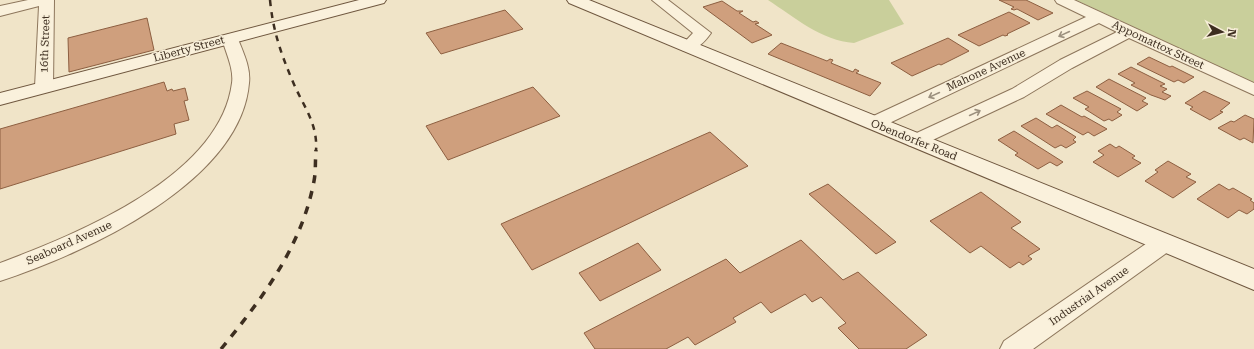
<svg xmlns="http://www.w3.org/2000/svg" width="1254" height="349" font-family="'Roboto Serif',serif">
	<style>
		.green { fill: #c9cf9b }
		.building { fill: #cf9f7d; stroke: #8d5f41 }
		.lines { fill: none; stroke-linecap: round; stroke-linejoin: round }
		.street-casing { stroke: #8d765c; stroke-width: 2 }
		.secondary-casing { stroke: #6f573f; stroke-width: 2 }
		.street { fill: #faf1dc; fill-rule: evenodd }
		.secondary { fill: #faf1dc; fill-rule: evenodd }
		.rail-far1 { stroke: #3d2e20; stroke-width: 2.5; stroke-dasharray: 6 6; stroke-linecap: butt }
		.rail { stroke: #3d2e20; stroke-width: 3.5; stroke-dasharray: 8 8; stroke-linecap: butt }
		.oneway { stroke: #9c907e }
		.labels { text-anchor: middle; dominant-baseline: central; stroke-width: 3; stroke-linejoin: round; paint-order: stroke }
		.street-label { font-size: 11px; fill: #3d2e20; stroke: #f7eed8 }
	</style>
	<rect width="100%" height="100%" fill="#f0e4c8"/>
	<path class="green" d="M768,0H889L904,24L854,43C822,41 794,17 768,0Z
		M1076,0H1254V83Z"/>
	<path class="building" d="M999,0H1026L1053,13L1038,20L1017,9L1014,10L1011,9L1014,7Z
		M722,1L737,11H743L739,13L753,22L756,21L759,23L755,24L772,35L752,43L703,7Z
		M505,10L523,29L441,54L426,33Z
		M1009,12L1030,23L1007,34L1008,35L1005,36L1003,35L979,46L958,35Z
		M147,18L154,50L69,72L68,38Z
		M948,38L969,51L941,65L939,64L912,76L891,63Z
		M781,43L827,61L830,59L833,60L831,63L853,72L855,69L859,71L856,73L881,83L870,96L768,54Z
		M1149,57L1170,67L1172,66L1194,77L1184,83L1178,80L1174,82L1137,64Z
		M1131,67L1165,84L1160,86L1167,89L1162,92L1171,96L1165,100L1151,95L1131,85L1135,83L1118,74Z
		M1109,79L1146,98L1142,101L1148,104L1137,111L1096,87Z
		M164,82L167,91L172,89L173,91L185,88L188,100L184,101L189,120L174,124L176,134L0,189V129Z
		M533,87L560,116L448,160L426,126Z
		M1087,91L1121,109L1117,112L1122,115L1112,121L1109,119L1104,121L1085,109L1089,107L1073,98Z
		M1204,91L1230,103L1220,111L1223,112L1210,120L1190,109L1193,107L1185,103Z
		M1061,105L1082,117L1084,116L1107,129L1094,136L1088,132L1083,135L1046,114Z
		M1245,115L1254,119L1253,143L1244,138L1240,140L1218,128L1231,121L1234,122Z
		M1036,118L1052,128L1057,125L1076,137L1073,140L1076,142L1066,148L1061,145L1055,148L1021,126Z
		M1014,131L1063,162L1057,166L1050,162L1038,169L1015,155L1018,153L998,140Z
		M710,132L748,166L532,270L501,224Z
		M1110,144L1116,148L1119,146L1135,156L1132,158L1141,163L1118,177L1093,162L1104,155L1098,151Z
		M1168,161L1191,174L1186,177L1196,182L1173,198L1145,181L1158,172L1155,170Z
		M828,184L896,242L876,254L809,194Z
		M1219,184L1229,190L1233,188L1252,199L1250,200L1254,203V209L1247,214L1239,210L1228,218L1197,199Z
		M981,192L1021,222L1011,228L1040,249L1028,256L1032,259L1023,265L1019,262L1010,268L981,246L970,253L930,221Z
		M801,240L843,280L858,272L927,335L906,349H859L838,328L846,323L821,297L812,302L805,294L771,313L761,302L733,318L736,322L695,345L688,337L666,349H595L584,333L726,259L740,273Z
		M638,243L661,270L600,301L579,273Z"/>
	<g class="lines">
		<g class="street-casing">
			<path id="street" d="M28,0H54L53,87L50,91L44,92L38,91L35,87L39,6L0,16V6Z
				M652,0H668L711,33C704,43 694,53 682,50L680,47L693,33Z
				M1055,0H1074L1254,83V95L1129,38L1072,68L1024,97L922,145L915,147L908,145L906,141L908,137L1012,89L1060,60L1117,32L1099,23L881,127L874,129L867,127L865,123L867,119L1086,17L1057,3Z
				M230,34L236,36L238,39C243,52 251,68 249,83C241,183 83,254 0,281V263C77,234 220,177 232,83C234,69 226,53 222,39L224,36Z
				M1164,235L1172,237L1175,243L1172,249L1033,349H1000L1004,341L1156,237Z"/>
		</g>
		<g class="secondary-casing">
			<path id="secondary" d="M359,0H386L384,3L0,105V93Z
				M567,0H589L1254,269V290L569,3Z"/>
		</g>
		<use href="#street" class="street"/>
		<use href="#secondary" class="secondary"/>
		<path class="rail-far1" d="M270,0C273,31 281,54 293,82C303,106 318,123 316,151"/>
		<path class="rail" d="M221,349C262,299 302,246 314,181C316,171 315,161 316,150"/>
	</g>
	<defs><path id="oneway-shaft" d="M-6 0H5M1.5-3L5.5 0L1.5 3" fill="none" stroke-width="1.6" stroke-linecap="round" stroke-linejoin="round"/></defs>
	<g class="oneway">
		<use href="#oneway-shaft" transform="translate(1064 34) rotate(155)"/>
		<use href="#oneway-shaft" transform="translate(934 95) rotate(155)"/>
		<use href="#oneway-shaft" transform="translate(975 113) rotate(-25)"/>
	</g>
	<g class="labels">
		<g class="street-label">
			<text transform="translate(45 44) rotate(-88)">16th Street</text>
			<text transform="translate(1158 45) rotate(25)">Appomattox Street</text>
			<text transform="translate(189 49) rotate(-15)">Liberty Street</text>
			<text transform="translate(986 70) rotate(-25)">Mahone Avenue</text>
			<text transform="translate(914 140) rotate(22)">Obendorfer Road</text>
			<text transform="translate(69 243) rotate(-24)">Seaboard Avenue</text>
			<text transform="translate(1089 296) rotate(-35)">Industrial Avenue</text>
		</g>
	</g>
	<g transform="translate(1222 32) rotate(97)" stroke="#f7eed8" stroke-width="3" paint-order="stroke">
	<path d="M0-3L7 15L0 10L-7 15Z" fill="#3d2e20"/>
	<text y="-6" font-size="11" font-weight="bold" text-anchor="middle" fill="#3d2e20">N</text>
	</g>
</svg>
